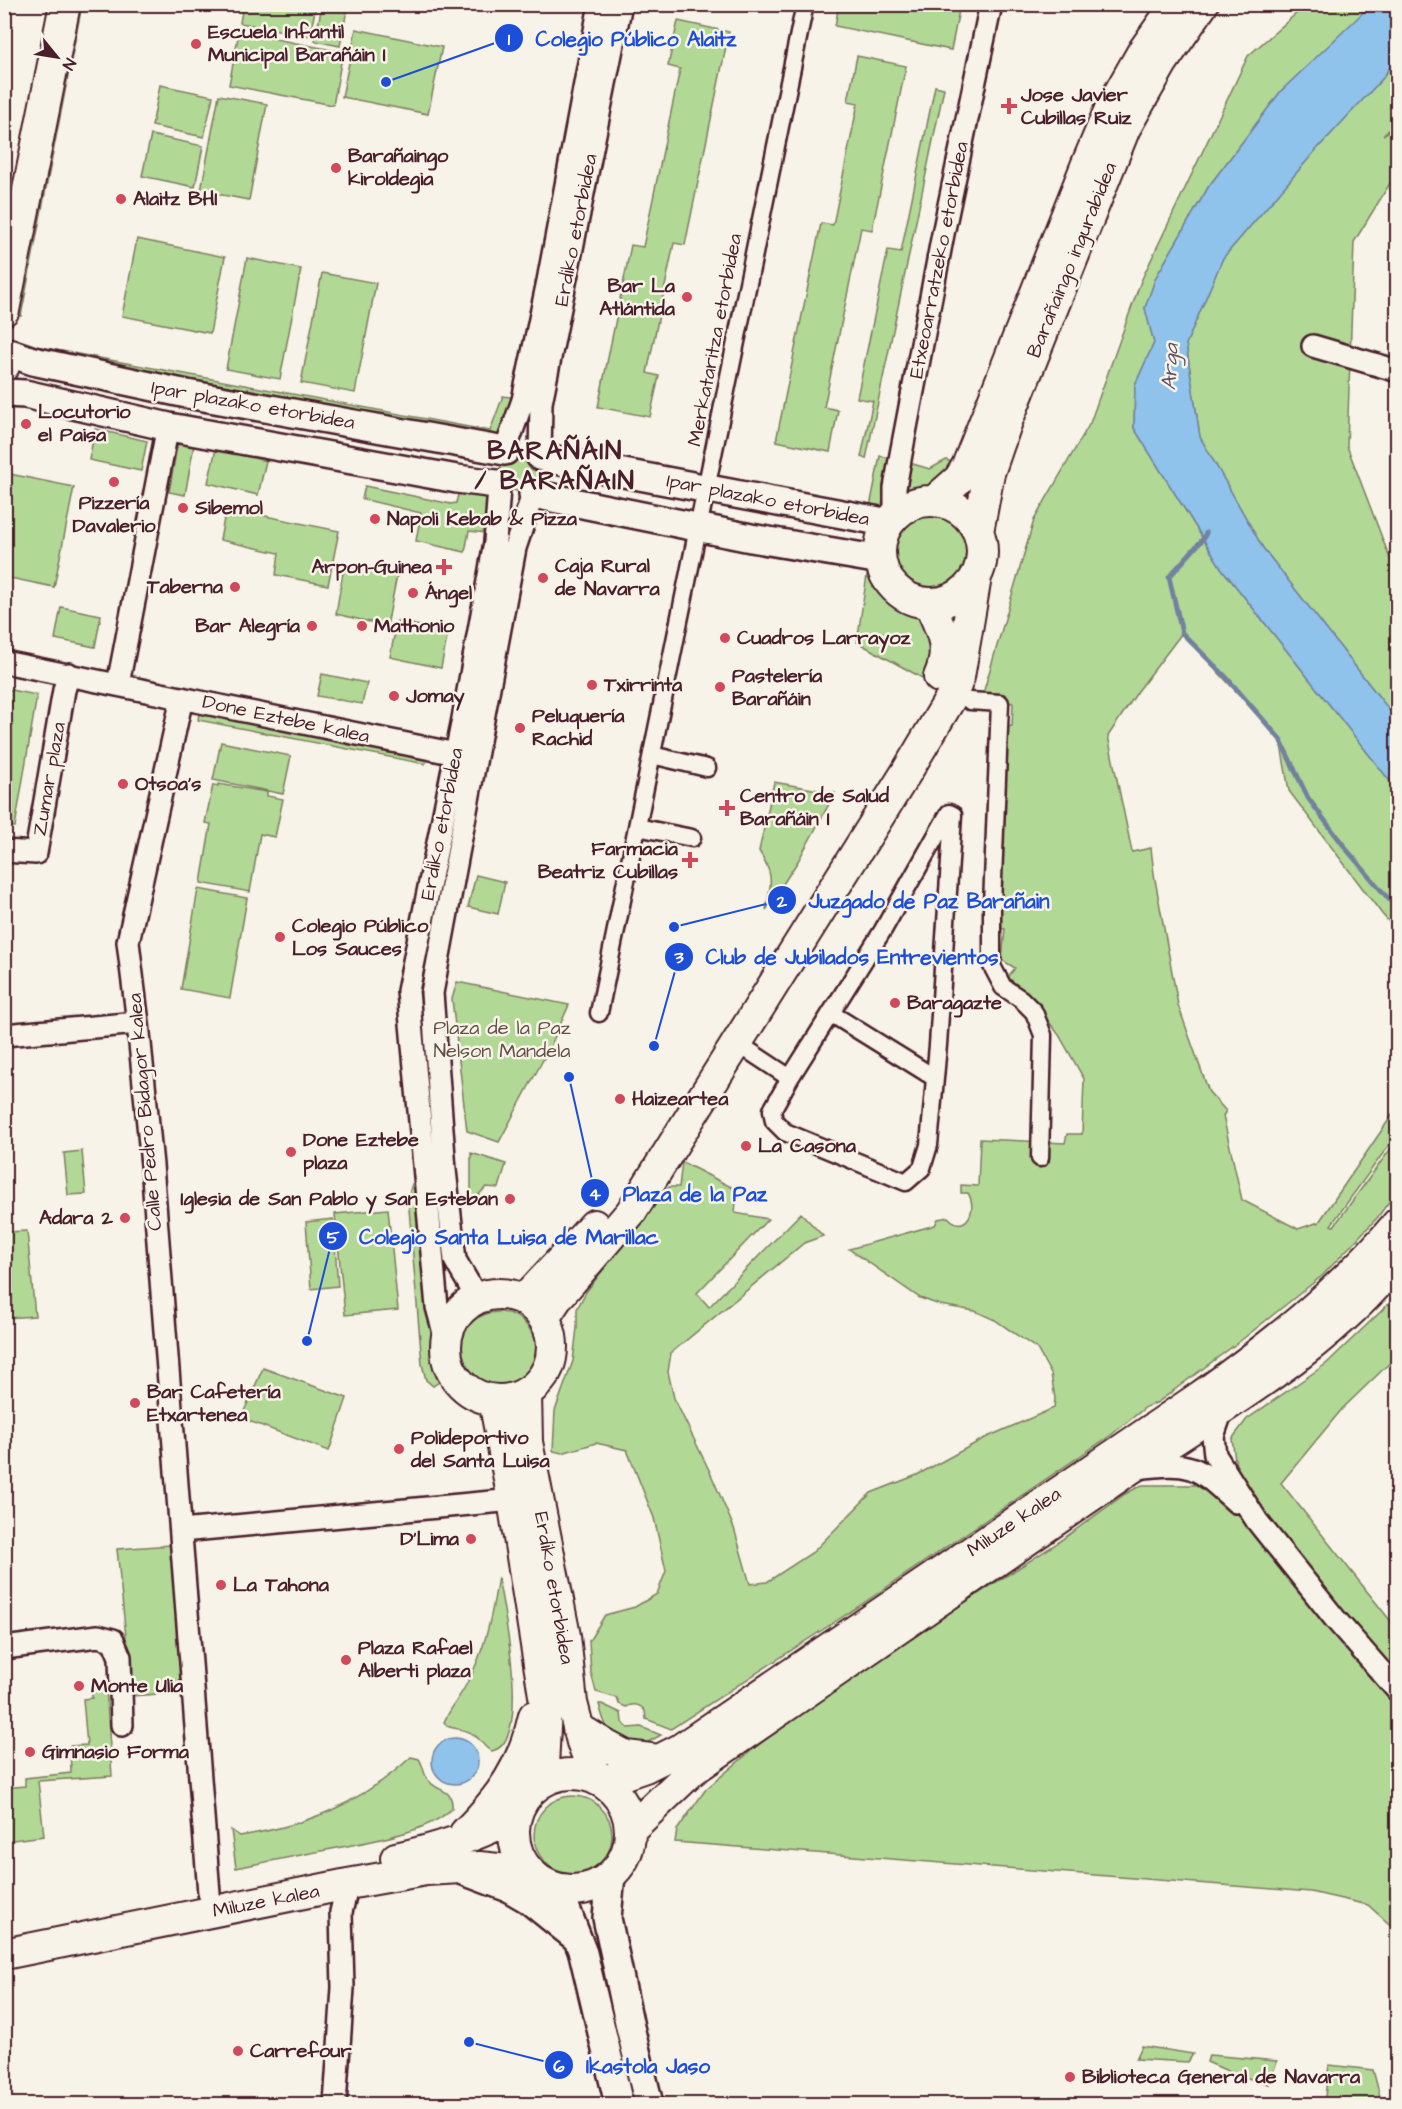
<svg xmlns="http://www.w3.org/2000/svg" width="1402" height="2109" font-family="'Architects Daughter',sans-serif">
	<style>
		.green { fill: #b1d995; stroke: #7e7c60; stroke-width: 1.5 }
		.water { fill: #8fc3ec; stroke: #73819f; stroke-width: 1.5 }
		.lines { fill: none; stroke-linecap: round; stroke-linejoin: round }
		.stream { stroke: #73819f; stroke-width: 5 }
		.pedestrian-casing { stroke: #4a1f2b; stroke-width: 21 }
		.minor-casing { stroke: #4a1f2b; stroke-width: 26 }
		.tertiary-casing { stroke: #4a1f2b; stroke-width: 32 }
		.secondary-casing { stroke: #4a1f2b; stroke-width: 34 }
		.pedestrian { stroke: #f7f3e8; stroke-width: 16 }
		.minor { stroke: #f7f3e8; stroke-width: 21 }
		.tertiary { stroke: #f7f3e8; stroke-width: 27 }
		.secondary { stroke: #f7f3e8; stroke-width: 30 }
		.poi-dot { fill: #d1495b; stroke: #f7f3e8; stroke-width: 2 }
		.labels { text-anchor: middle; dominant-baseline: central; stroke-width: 5; stroke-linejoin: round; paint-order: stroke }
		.poi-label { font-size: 20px; font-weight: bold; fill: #4a1f2b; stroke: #f7f3e8; text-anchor: start }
		.street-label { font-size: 20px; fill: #4a1f2b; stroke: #f7f3e8 }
		.park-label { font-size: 20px; fill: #644e46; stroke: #f7f3e8 }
		.water-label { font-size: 21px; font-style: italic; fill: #5f5065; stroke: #f7f3e8 }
		.district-label { font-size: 26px; font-weight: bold; letter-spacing: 1.5px; fill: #4a1f2b; stroke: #f7f3e8 }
		.leader { fill: none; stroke: #1d4ed8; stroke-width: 2 }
		.callout-dot { fill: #1d4ed8; stroke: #f7f3e8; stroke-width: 2 }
		.mark-label { font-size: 18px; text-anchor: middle; font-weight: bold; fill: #fff }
		.callout-label { font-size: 21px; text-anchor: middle; font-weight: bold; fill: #1d4ed8; stroke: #f7f3e8; stroke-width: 5; stroke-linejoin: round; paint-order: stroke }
	</style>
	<rect width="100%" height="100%" fill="#f7f3e8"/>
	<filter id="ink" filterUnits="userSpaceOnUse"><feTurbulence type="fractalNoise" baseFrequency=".0167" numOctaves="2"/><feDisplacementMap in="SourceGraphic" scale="12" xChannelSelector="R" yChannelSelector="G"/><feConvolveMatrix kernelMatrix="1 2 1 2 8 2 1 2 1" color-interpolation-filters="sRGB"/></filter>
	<g filter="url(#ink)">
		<path class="green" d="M65,5H82L21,316L18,315Z
			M243,5H316L310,36L240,23Z
			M322,5L347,10L340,46L315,41Z
			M839,5V4L960,5L951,50L835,26Z
			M1306,5H1372L1281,91L1209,186L1156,277L1145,308L1154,343L1135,385L1134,428L1222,569L1397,790V931L1382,914L1289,791L1280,739L1182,633L1138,691L1108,736L1132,852L1151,848L1154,874L1178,1005L1209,1092L1226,1111L1223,1116L1242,1200L1298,1229L1319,1222L1397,1108V1134L1331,1225L1334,1226L1397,1140V1191L1377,1218L1323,1275L1244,1338L1158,1402L1146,1407L1111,1435L862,1604L671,1729L646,1719L645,1711C640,1704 634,1703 626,1707L619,1704L617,1698L596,1692L591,1673L589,1641L605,1615L635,1607L657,1594L666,1571L654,1518L627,1450L596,1443L562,1453L553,1451L555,1411L573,1361L577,1328V1309L586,1292L613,1257L638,1228L669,1187H679L682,1162L737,1190L735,1213L768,1219L697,1293L709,1307L801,1213L823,1236L804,1243L671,1353L668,1372L674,1398L710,1472L734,1528L750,1584L767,1582L813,1552L871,1493L917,1475L985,1438L1054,1408L1055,1398L1051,1374L1037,1349L995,1320L975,1311L940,1305L920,1298L849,1249L935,1225L938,1219L948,1217C964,1235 979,1211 968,1193H961V1185L978,1186L980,1139L1065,1143L1067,1134H1082L1084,1079L1059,1035L1031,998L1008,977L1015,968L1002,960L1005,929L997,928L1004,727L1012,726L1013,703L982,697L1034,520L1090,423L1141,281L1248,56Z
			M678,21L729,32L685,245L674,243L647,373L659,376L650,417L598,407L631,245L643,247L680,69L668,66Z
			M356,29L442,47L428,114L342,97Z
			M239,32L343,52L333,105L229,85Z
			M857,56L906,66L872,230L861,228L824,407L838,410L830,452L776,441L821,223L833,225L858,103L848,101Z
			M1397,57V122L1383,135L1397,126V172L1354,242L1347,446L1397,577V720L1263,548L1200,437L1186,344L1223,258L1316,150L1382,79Z
			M160,85L213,96L204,137L152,126Z
			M935,86L944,88L866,459L861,457L873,401L857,398L888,250L901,252Z
			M219,95L267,104L249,200L201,191Z
			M151,135L203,146L195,187L142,176Z
			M137,239L225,257L210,333L122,316Z
			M247,258L301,269L280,379L226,369Z
			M322,273L376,283L355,393L301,383Z
			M35,346L490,431L503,396L517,398L505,430L492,442L34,353Z
			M95,429L147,441L141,471L89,460Z
			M178,441L194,445L185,495L169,492Z
			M216,449L266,461L258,495L208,483Z
			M500 472a19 19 0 1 1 38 0a19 19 0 1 1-38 0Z
			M880,456L890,458L881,512H869Z
			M946,460L958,464L923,493L906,498L901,493L906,462L930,469Z
			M5,473L74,487L54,587L5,577Z
			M365,486L451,504L456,503L460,486L487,496L490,507L486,533L469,531L465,552L416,541L421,513L362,499Z
			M226,508L339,531L328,585L276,575L279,553L220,540Z
			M892 553a39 39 0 1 1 78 0a39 39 0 1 1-78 0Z
			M344,566L397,575L387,626L336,614Z
			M867,575L880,577L882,592L908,606L931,626L933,646L926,680L857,642Z
			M61,607L101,615L95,647L55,639Z
			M397,621L448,632L441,668L390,657Z
			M322,674L367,683L362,704L317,696Z
			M5,689L37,695L15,827L5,826Z
			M200,708L428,752L425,764L198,720Z
			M221,742L291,756L283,794L213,780Z
			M774,782L835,793L798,861L766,910C771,883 775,876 759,851Z
			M218,784L267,792V796L283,799L275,837L260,834L250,892L201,883L211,824L205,823L213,785L218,786Z
			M476,875L505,882L498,914L468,907Z
			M198,889L247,898L230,998L181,989Z
			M457,982L569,1005L551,1045L499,1142L467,1131L452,999Z
			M82,1151L86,1194L68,1195L64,1153Z
			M471,1153L506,1164L499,1188L486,1187L471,1203Z
			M419,1183L435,1350L440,1373L439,1382L433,1386L426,1380L422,1364L408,1197L412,1184Z
			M388,1209L398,1310L345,1315L335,1214Z
			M333,1219L338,1286L311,1289L306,1222Z
			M27,1231L35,1316L5,1318V1232Z
			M1397,1296V1356L1342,1409L1281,1483L1397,1629V1931L1368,1905L1311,1892L675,1842L677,1830L706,1789L778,1728L917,1633L1056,1544L1125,1494L1142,1485H1196L1279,1534L1236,1466L1232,1439L1247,1419L1326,1364Z
			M460 1350a38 38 0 1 1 76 0a38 38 0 1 1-76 0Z
			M263,1368L347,1398L329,1451L241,1418Z
			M171,1545L185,1692L132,1696L117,1549Z
			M498,1577C503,1606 533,1743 492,1751C483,1748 482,1740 474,1735C466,1728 456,1730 447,1726L444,1722C450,1709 459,1698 466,1685C485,1652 492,1615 498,1577Z
			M92,1687L106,1688L112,1776L38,1781L44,1836L5,1841V1788L25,1786V1778L71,1773L70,1746L87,1745L83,1699L92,1698Z
			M599,1704H602L621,1713L622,1722L628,1728L641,1727L661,1735L637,1748C610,1733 607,1736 599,1704Z
			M411,1757L419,1759C424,1766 423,1775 429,1781C439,1793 453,1788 452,1808C429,1834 360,1843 326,1850C296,1856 266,1862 236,1868L231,1830L240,1836C308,1825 360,1804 411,1757Z
			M534 1835a39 39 0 1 1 78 0a39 39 0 1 1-78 0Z
			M609,1976L638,2104H629L600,1978Z
			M1142,2046L1193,2054L1188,2062L1136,2059Z
			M1209,2055L1277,2061L1269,2084L1237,2075L1207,2062Z
			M1329,2065L1373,2070L1382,2104H1324Z"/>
		<path class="water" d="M1372,4L1397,5V57L1382,79L1316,150L1223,258L1186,344L1200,437L1263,548L1397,720V790L1222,569L1134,428L1135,385L1154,343L1145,308L1156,277L1209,186L1281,91Z
			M432 1761a23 23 0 1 1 46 0a23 23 0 1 1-46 0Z"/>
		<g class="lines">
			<path class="stream" d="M1206,533L1203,539L1169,577L1182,633L1225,676L1280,739L1308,798L1347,850L1398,910"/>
			<g class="pedestrian-casing">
				<path id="pedestrian" d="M970,701L1000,703L992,905V966L1003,987L1021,999L1034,1012L1043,1035L1040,1158
					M652,755L707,768
					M637,827L692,838
					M599,1013L805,4
					M832,1014L935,1078
					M737,1043L790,1078L772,1110L774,1121L785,1132L906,1182L922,1168L929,1145L938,1045L953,815L949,813L883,930L790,1078"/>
			</g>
			<g class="minor-casing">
				<path id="minor" d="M1313,346L1398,371
					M505,451L523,400L548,281L600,4
					M540,456L541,403L621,4
					M895,517V488L901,454L943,234L991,4
					M4,662L456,754
					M118,684L165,441L169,427
					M182,698L128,942L138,1023L152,1165L209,1893
					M4,851L36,853L64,690L69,674
					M4,1035L138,1023
					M477,1298L455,1260L445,1170L432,993L515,548L533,494
					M446,1340L437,1307L408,991L462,724L495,542L499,488
					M1223,1407L1213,1436L1215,1455L1257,1521L1336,1620L1398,1691
					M1137,1468C1193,1461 1195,1465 1236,1502
					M181,1531L513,1500
					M4,1648L98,1636L113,1640L120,1657L122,1725
					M335,2104L343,1988L341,1912L348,1884"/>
			</g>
			<g class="tertiary-casing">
				<path id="tertiary" d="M4,351L33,361L187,394L505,451
					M4,393L25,394L169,427L457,479L496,484
					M540,456L565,462L890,523
					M533,494L751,538L881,560
					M464,1871L509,1888L528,1899L574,1936
					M611,1875L607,1918L630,2027L649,2104
					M550,1886L566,1909L583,1953L619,2104"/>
			</g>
			<g class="secondary-casing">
				<path id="secondary" d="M4,310L65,4
					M4,365V366
					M934,501L959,479L967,466L1088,161L1110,109L1143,51L1176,4
					M880 552a51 51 0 1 1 102 0a51 51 0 1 1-102 0Z
					M978,532L989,473L1006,424L1125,128L1162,63L1203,4
					M929,603C941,629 952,648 939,677
					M446 1347a53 53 0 1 1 106 0a53 53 0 1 1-106 0Z
					M524,1300L594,1225
					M544,1318L558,1297L631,1212L906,773L952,696L959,677L976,577
					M526,1393L527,1442L565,1636L572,1703L582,1742L597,1780
					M494,1400L513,1500L546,1708L543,1766L538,1785
					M578,1728L607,1746L626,1756L659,1760
					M514 1832a58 58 0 1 1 116 0a58 58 0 1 1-116 0Z
					M602,1782L645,1767L679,1750L1198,1398C1271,1346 1340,1292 1398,1223
					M630,1830L693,1770C839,1670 984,1568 1130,1469C1223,1406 1327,1350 1398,1260
					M465,1833C501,1797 523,1766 534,1716
					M396,1858C440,1849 476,1836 516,1816
					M4,1954L348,1884L426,1870L479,1867L529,1872"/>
			</g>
			<use href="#pedestrian" class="pedestrian"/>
			<use href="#minor" class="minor"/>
			<use href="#tertiary" class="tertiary"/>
			<use href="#secondary" class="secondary"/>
		</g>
	</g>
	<g class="poi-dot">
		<circle cx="196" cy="44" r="6"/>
		<path d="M1006 97h6v6h6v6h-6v6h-6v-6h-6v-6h6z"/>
		<circle cx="336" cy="168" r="6"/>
		<circle cx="121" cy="199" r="6"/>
		<circle cx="687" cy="297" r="6"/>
		<circle cx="26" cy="424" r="6"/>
		<circle cx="114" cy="482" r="6"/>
		<circle cx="183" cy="508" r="6"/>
		<circle cx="375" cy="519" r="6"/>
		<path d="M441 558h6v6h6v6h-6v6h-6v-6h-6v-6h6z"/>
		<circle cx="543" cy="578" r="6"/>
		<circle cx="235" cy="587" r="6"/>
		<circle cx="413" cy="593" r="6"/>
		<circle cx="312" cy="626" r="6"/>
		<circle cx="362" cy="626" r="6"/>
		<circle cx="725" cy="638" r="6"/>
		<circle cx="592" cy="685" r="6"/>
		<circle cx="720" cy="687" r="6"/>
		<circle cx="394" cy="696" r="6"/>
		<circle cx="520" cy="728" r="6"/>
		<circle cx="123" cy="784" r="6"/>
		<path d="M724 799h6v6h6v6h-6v6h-6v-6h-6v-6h6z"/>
		<path d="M687 851h6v6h6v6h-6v6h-6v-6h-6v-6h6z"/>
		<circle cx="280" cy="937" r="6"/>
		<circle cx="895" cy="1003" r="6"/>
		<circle cx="620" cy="1099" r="6"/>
		<circle cx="746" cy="1146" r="6"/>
		<circle cx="291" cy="1152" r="6"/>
		<circle cx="510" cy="1199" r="6"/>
		<circle cx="125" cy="1218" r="6"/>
		<circle cx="135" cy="1403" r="6"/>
		<circle cx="399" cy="1449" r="6"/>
		<circle cx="471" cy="1539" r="6"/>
		<circle cx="221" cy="1585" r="6"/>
		<circle cx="346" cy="1660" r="6"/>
		<circle cx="79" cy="1686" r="6"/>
		<circle cx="30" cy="1752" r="6"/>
		<circle cx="238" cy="2051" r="6"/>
		<circle cx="1070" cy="2077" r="6"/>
	</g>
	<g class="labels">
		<g class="poi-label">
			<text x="208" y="32">Escuela Infantil<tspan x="208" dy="23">Municipal Barañáin I</tspan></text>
			<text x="1021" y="95">Jose Javier<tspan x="1021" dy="23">Cubillas Ruiz</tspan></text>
			<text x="348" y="156">Barañaingo<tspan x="348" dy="23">kiroldegia</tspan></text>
			<text x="133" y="199">Alaitz BHI</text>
			<text x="675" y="286" text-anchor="end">Bar La<tspan x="675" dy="23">Atlántida</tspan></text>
			<text x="38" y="412">Locutorio<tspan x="38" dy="23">el Paisa</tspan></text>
			<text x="114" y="503" text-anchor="middle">Pizzería<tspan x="114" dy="23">Davalerio</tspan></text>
			<text x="195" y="508">Sibemol</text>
			<text x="387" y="519">Napoli Kebab &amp; Pizza</text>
			<text x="555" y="566">Caja Rural<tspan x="555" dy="23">de Navarra</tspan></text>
			<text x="432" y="567" text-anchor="end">Arpon-Guinea</text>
			<text x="223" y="587" text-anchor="end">Taberna</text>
			<text x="425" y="593">Ángel</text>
			<text x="300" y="626" text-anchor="end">Bar Alegría</text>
			<text x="374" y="626">Mathonio</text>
			<text x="737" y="638">Cuadros Larrayoz</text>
			<text x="732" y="676">Pastelería<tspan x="732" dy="23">Barañáin</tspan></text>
			<text x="604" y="685">Txirrinta</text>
			<text x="406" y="696">Jomay</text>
			<text x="532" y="716">Peluquería<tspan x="532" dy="23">Rachid</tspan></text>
			<text x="135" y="784">Otsoa's</text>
			<text x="740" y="796">Centro de Salud<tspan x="740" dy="23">Barañáin I</tspan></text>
			<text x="678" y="849" text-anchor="end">Farmacia<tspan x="678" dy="23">Beatriz Cubillas</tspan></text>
			<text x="292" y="926">Colegio Público<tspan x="292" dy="23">Los Sauces</tspan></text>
			<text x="907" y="1003">Baragazte</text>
			<text x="632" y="1099">Haizeartea</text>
			<text x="303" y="1140">Done Eztebe<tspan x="303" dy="23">plaza</tspan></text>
			<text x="758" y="1146">La Casona</text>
			<text x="498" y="1199" text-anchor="end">Iglesia de San Pablo y San Esteban</text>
			<text x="113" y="1218" text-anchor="end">Adara 2</text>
			<text x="147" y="1392">Bar Cafetería<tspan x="147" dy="23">Etxartenea</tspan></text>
			<text x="411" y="1438">Polideportivo<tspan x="411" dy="23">del Santa Luisa</tspan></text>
			<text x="459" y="1539" text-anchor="end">D'Lima</text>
			<text x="233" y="1585">La Tahona</text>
			<text x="358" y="1648">Plaza Rafael<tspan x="358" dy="23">Alberti plaza</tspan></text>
			<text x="91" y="1686">Monte Ulia</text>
			<text x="42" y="1752">Gimnasio Forma</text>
			<text x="250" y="2051">Carrefour</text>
			<text x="1082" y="2077">Biblioteca General de Navarra</text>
		</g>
		<g class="street-label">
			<text transform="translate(576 230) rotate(-79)">Erdiko etorbidea</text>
			<text transform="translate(939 260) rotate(-79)">Etxeoarratzeko etorbidea</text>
			<text transform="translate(1072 260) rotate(-68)">Barañaingo ingurabidea</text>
			<text transform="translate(715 340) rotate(-79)">Merkataritza etorbidea</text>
			<text transform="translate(253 405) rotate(10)">Ipar plazako etorbidea</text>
			<text transform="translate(768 500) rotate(11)">Ipar plazako etorbidea</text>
			<text transform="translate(286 719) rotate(12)">Done Eztebe kalea</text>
			<text transform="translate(49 779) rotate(-80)">Zumar plaza</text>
			<text transform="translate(442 824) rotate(-79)">Erdiko etorbidea</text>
			<text transform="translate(145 1112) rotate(-95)">Calle Pedro Bidagor kalea</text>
			<text transform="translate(1014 1522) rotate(-34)">Miluze kalea</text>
			<text transform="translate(554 1588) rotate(80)">Erdiko etorbidea</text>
			<text transform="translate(266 1901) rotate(-11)">Miluze kalea</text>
		</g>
		<g class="park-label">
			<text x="502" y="1028">Plaza de la Paz<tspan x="502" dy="23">Nelson Mandela</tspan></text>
		</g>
		<g class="water-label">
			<text transform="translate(1170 367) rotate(-87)">Arga</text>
		</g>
		<g class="district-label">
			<text x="555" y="451">BARAÑÁIN<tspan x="555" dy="30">/ BARAÑAIN</tspan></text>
		</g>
	</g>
	<path class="leader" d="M386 82L509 38M674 927L782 900M654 1046L679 957M569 1077L595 1193M307 1341L333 1236M469 2042L559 2065"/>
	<g class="callout-dot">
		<circle cx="386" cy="82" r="6"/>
		<circle cx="674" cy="927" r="6"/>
		<circle cx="654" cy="1046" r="6"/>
		<circle cx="569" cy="1077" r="6"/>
		<circle cx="307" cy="1341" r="6"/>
		<circle cx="469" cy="2042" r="6"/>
		<circle cx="509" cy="38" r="15"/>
		<circle cx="782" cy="900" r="15"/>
		<circle cx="679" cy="957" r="15"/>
		<circle cx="595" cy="1193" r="15"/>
		<circle cx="333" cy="1236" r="15"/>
		<circle cx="559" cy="2065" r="15"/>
	</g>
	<g class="mark-label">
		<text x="509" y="45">1</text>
		<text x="782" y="907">2</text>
		<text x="679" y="963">3</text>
		<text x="595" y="1200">4</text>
		<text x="333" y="1243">5</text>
		<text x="559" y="2072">6</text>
	</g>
	<g class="callout-label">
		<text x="636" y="46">Colegio Público Alaitz</text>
		<text x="929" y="908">Juzgado de Paz Barañain</text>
		<text x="852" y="964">Club de Jubilados Entrevientos</text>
		<text x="695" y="1201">Plaza de la Paz</text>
		<text x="509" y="1244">Colegio Santa Luisa de Marillac</text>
		<text x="648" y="2073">Ikastola Jaso</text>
	</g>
	<rect width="1402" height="2109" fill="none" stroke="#f7f3e8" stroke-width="24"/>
	<rect x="12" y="12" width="1378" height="2085" fill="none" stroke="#4a1f2b" stroke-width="2" filter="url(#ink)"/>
	<g transform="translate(57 57) rotate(120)" stroke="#f7f3e8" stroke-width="4.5" paint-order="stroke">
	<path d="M0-4.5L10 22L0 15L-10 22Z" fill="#4a1f2b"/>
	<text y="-9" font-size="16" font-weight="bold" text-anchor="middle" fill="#4a1f2b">N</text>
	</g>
</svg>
